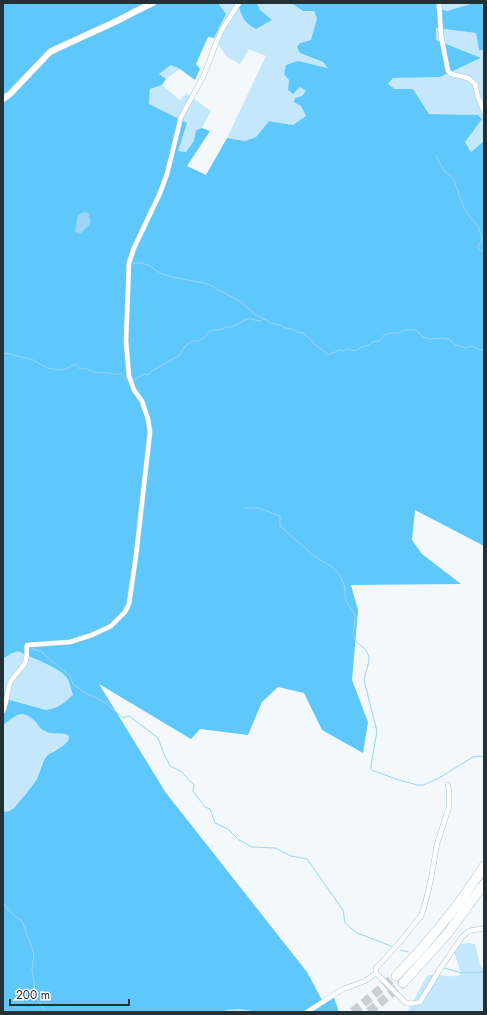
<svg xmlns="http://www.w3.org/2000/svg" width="487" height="1015" font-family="Jost,sans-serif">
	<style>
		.green { fill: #c4e7fc }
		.forest { fill: #5ec8fd }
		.water { fill: #9bd4f4 }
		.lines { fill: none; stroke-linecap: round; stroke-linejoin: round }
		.stream { stroke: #9bd4f4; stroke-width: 1 }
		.motorway-tunnel { stroke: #c9d0d4; stroke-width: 9; stroke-dasharray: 9 4.5; stroke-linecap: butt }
		.minor-casing { stroke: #a7c6d7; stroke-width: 5.5 }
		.tertiary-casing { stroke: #a7c6d7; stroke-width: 7 }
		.motorway-casing { stroke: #a7c6d7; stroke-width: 10 }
		.minor { stroke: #fff; stroke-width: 4.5 }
		.tertiary { stroke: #fff; stroke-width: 6 }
		.motorway { stroke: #fff; stroke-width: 9 }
	</style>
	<rect width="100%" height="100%" fill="#f2f8fb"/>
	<path class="green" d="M218,3H238C241,16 244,23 256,29L260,10L257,3H291L303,11H314L317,18L311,40L300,43V53L323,62L329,68L310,64L289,80L288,90L293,93L300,87L306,91C299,101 301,106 306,116L293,125L269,121L256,137L245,141L227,138L266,56L249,49L240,64L227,57L214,38L226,14Z
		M442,3H474L447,11L435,7Z
		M436,28L476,33L479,50H484V141L471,152L464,142L482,119L478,115L429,114L413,89H395L388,84L393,78L440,77L480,59L436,40Z
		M171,65L180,69L166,79L159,74Z
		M162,85L180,100L186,93L211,111L202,128L196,130L195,141L186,153L178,151L149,104L150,89Z
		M18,651C29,657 61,668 67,678C70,683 71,690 73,696C64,703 59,708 46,710L3,698V659L10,654Z
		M19,714L30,716L44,731L52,734H67L70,736V740L67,743L53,751L41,764L40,773L36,780L15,807C11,810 8,813 3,811V725L15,715Z
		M469,943L475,944L480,964L484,971V1012H407L427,976C437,972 449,979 460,975V971L454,952L459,944Z
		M231,1009L245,1010L256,1012H220Z"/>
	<path class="forest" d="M3,3H218L226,14L214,38L208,37L196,64L200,69L195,80L180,69L171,65L159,74L166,79L162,85L150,89L149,104L187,123L178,151L186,152L194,141L196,130L202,128L210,131L187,166L206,175L227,138L245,141L256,137L269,121L293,125L306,116L301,106L294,102L295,98L302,96L306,91L300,87L293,94L288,90L289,80L284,74L286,65L298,61L328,68L323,62L300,53L297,47L300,43L311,40L317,18L314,11H303L291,3H442L435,7L447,11L474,3H484V50H479L476,33L436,28V40L481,58L440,77L393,78L388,84L395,89H413L429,114L478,115L482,119L465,142L471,152L484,141V546L415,510L412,540L422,554L461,584L351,585L358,610L352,680L368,722L363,753L322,730L304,693L278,687L262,702L248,735L200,729L191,739L99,684L166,793L307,972L322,1000L333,995L339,1012H256C243,1009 233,1008 220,1012H3V811C8,813 11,810 15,807C22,798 30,789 37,779C41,771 41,763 47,756C54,750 70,745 69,736C63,731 52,736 45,731C41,730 38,725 36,722C22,708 16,715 3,725V698L46,710C59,708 64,703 73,695C71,690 70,683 67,678C61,668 29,657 18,651L10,654L3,659Z
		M238,3H257L260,10L272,20L256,29C244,23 241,16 238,3Z"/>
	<path class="water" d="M86,212L88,213C91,220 93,222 86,228C83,231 82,233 78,234L75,231L78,215L81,213Z"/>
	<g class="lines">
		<path class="stream" d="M436,156L444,171L450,175L454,180L464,208L469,216L478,226L482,239L481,242L478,246C478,250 481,250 484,252
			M132,263H141L148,265L162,274L173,277L208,284L241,302L256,315L268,321L270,323L280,325L286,328L291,329L297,332L304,333L306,336L310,338C314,347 322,348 328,355L340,350L343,351L348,349L354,351L357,350L361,347L369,345L373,342L380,341L384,335L390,333H399L404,330H416L423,337L429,339L441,338L448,339L451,341L456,345L466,348L471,346L481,350H484
			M3,353L10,354L33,360L47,368L53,369L63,370L76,364L80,369L86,368C93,374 100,372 109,373C114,374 116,375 121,373C123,376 124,379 128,380
			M132,380L135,379L144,374L148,375L152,371L180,355L183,349L189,343L193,341H198L206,336L209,331L222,329L226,327H232L247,319H251L260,321L264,319
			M245,508H259L280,516V526L297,541L302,545L312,555L332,567L339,574L343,582L345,588V597L347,603L354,613L355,618L353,635L355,640L359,644L366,650L369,657V661L364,680L377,731L371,765V769L374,771L399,780L417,785H423L439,778L473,757L484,756
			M31,648L42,652L53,662L70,676L73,684L83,692L103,701L123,718L129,716L158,738L164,754L170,766L182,772L194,785L193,791L205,807L210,809L215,823L228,829L239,840L252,847L275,848L291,856L307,859L343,910L345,923L357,933L391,946
			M3,902C8,911 14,916 22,921L34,954L32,969L36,998L46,1012
			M401,950L408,952
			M444,968L462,973L484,972"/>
		<path class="motorway-tunnel" d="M353,1012L396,976
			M369,1012L403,983"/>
		<g class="minor-casing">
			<path id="minor" d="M439,3L441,36L448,71L451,74L468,78L475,84L478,97L484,111
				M3,711C7,702 7,692 10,683C14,675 22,669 25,663C28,657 26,651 27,645L70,642L92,635L111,626L125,612L129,604L136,556L150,432L148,419L142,401L134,390L129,376L126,341L129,263L134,248L160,193L167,174L181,117L203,77L221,31L239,3
				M376,973L406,1003C411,1004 415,1004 420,1002L440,969L462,937C470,929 473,930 484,929
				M307,1012L343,989L365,981L376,973V968L400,942L415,923L421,916L424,908L431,879L437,844L449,807V791L448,785"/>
		</g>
		<g class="tertiary-casing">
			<path id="tertiary" d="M3,99L10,94L50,52L58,48L117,21L138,10L153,3"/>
		</g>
		<g class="motorway-casing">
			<path id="motorway" d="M396,976C429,942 459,906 484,866
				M403,983L448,933L484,884"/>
		</g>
		<use href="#minor" class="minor"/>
		<use href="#tertiary" class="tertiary"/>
		<use href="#motorway" class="motorway"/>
	</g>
	<rect width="487" height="1015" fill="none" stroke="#233036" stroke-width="8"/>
	<path d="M10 999v6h119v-6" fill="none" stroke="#233036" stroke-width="2"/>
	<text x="16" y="999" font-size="12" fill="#233036" stroke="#ffffff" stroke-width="3" paint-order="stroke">200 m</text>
</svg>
